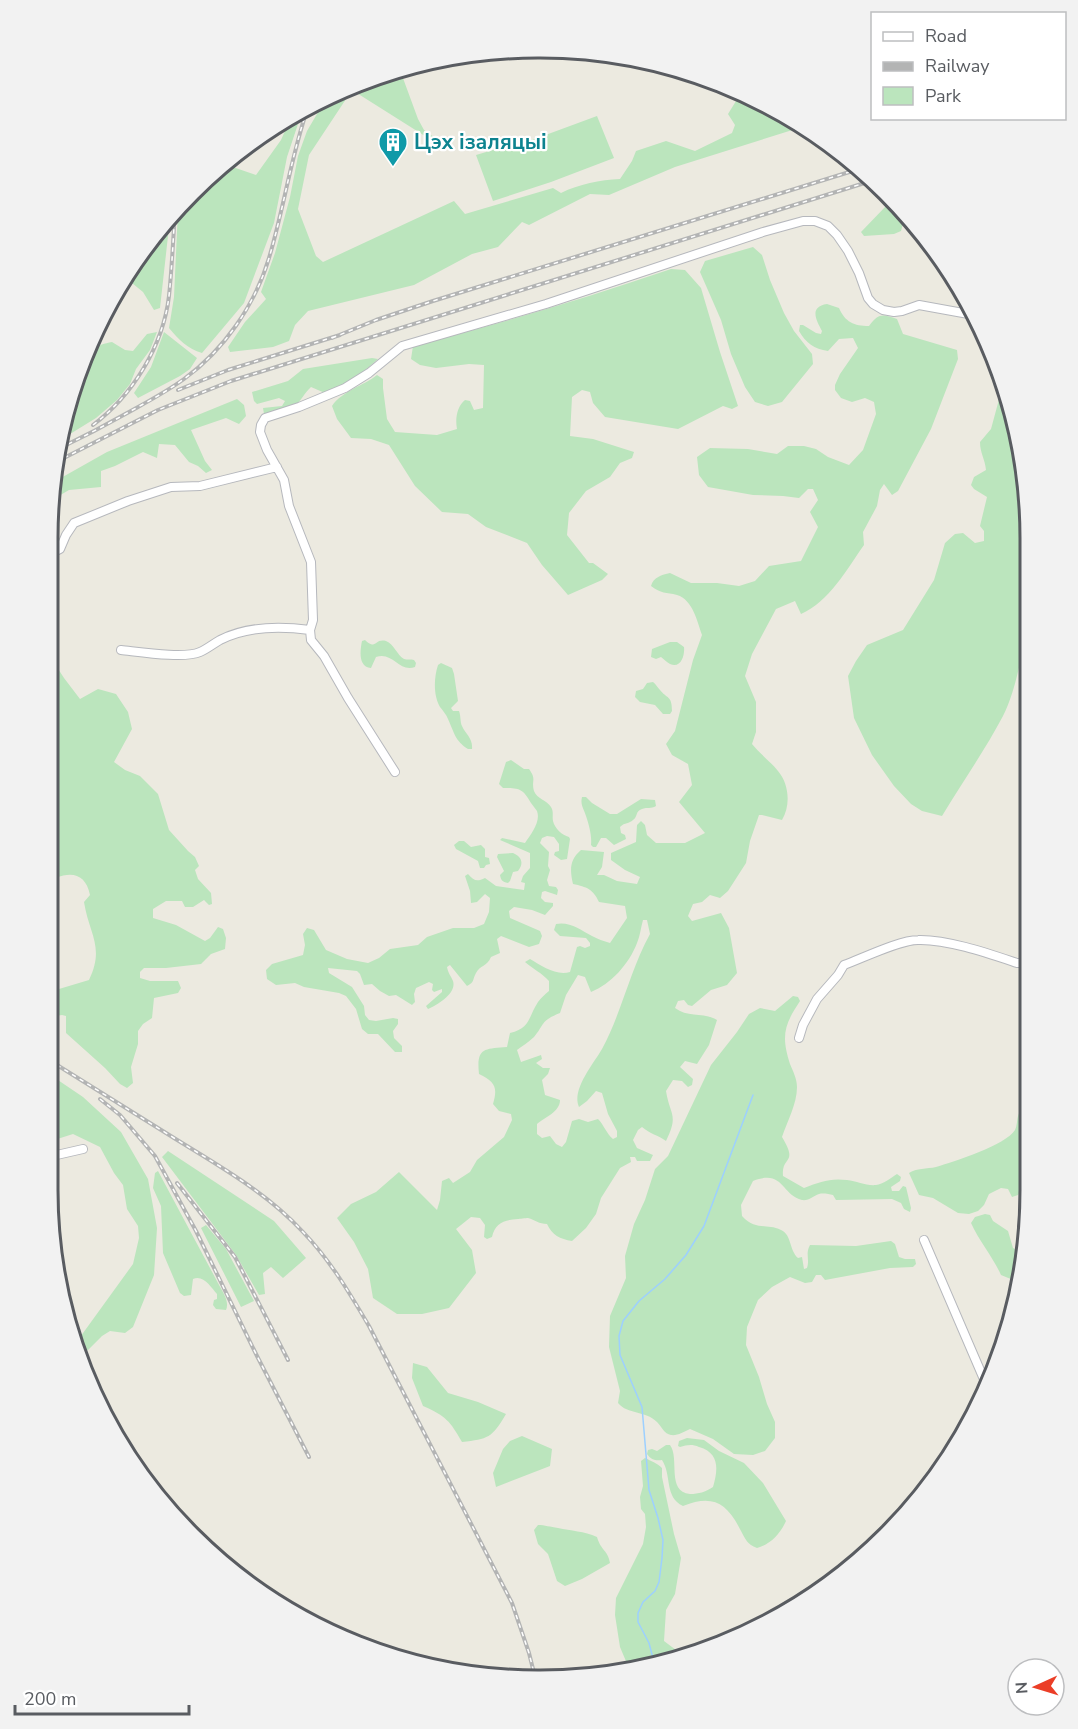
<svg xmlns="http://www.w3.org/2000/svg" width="1078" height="1729" font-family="'Nunito Sans',sans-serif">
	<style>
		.green { fill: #bbe5bd; fill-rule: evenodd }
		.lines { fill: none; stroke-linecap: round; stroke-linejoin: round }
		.stream { stroke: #9dd0ff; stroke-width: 1.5 }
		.minor-casing { stroke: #b6b8bd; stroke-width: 10 }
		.minor { stroke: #fff; stroke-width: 8 }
		.rail-casing { stroke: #b3b4b4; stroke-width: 4 }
		.rail { stroke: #fff; stroke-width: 1.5; stroke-dasharray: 4.5; stroke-linecap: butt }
		.labels { text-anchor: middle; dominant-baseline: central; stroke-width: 4.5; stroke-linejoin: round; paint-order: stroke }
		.culture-label { font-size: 21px; font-weight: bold; fill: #0d838f; stroke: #fff; text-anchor: start }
		.rim { fill: none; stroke: #595c61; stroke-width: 3 }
	</style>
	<rect width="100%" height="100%" fill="#eceae0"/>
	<path class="green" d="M400,70L418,119L424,130L438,140L436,143L352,90L309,155L298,209L316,256L323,262L454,201L465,214L553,188L561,193C579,184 600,180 620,179L632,161L636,151L666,141L695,151L732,133L735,125L728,114L741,93L756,98L802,127L675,167L609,195L590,194L529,225L522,222L498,247L472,254L414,285L308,311L295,325L289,341L273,347L230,352L228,347L245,322L266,299L261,292L275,253L290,197L298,156L307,131L324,102L326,99L381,74Z
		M303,109L287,157L274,223L244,303L202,353C188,349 178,339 169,328L174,297L178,210L215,170L224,164L256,175L281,140L292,115Z
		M597,116L614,158L551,182L493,201L476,155L530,139L532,140Z
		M887,205H897L912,220H904L901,231L894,234L864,236L861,232Z
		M170,218L160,308L154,310L143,292L127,279L149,240Z
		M753,247L762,255L770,280L784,313L794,331L812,354L813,364L782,402L768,406L755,402L745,387L731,354L721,320L700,272L705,261Z
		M671,269L685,270L701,288L720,352L738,406L732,409L723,406L678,429L605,417L593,403L590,392L582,390L572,397L570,436L593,439L634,452L632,458L620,463L610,477L586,491L569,513L567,535L589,563H593L608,574L602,580L568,595L542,565L527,543L486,527L468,514L442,512L415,486L389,445L371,439L351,438L337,419L332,406C342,391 363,386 377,375L383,379V388L387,419L395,432L437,435L457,429C455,419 457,406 465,400L470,401L474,410L483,408L484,365L469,364L436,368L420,365L411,359L413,346C500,324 586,298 671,269Z
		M827,304L839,308C845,322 854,326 869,326C879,313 882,314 897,319L903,334L957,350L958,359L931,429L898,491L892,495L884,484L880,490L877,506L863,532L864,545C847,569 829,602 801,614L795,601L776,609L752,654L745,676L756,702V732L752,744C760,754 770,761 778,771C789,784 791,805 782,820L762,815H759L750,841L746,863L728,891L720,898L710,895L702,902L693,904L688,916L692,921L721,913L729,928L737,973L727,985L711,990L692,1006L688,1005L684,1000L678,1001L675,1008C688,1018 704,1012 717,1020L709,1045L697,1064L685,1061L680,1067L693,1079L692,1085L688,1087L682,1081L673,1080L666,1091C670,1116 679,1114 666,1141C658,1135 650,1134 642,1127L638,1130L633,1140L637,1148L653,1155L650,1161H637L635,1157H630L631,1162L620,1168L601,1198L596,1214L586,1228L572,1241C560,1239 552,1235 547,1224C539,1224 535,1220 528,1218C526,1218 519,1219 518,1219C504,1220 495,1223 492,1237L487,1239L484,1237L485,1225L480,1218L471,1217L456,1229L472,1250L476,1273L449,1308L422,1314H397L373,1298L368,1269L354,1242L337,1218L351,1204L376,1192L399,1172L437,1210L440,1200L442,1181L449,1178L453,1183L470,1172L477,1160L504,1137L512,1120L511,1114L499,1111L493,1104C498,1087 495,1082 479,1074C476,1047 485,1049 507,1047L510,1033C531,1028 528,1017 538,1002C541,998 545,994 549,991V981C542,973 533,969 525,962L530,959C542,966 556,976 570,972L577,947L580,946L585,948L590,946V943L586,938L560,936L554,930L556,924C569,921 581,930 592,936C597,939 604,941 610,943L627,918L625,906L599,902C593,889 587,887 573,884C570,871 569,860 581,850L604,852L602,867L597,875H604L617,881L637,884L640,877L625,870L611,860V853L636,842L637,825L641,821L645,825L647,835L656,843H685L705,833L679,802L692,785L688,764L672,755L666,744L675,731L693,660L702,635C697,621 693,600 677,595C666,592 661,594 651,586C653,577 662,575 670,573L691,583H717L739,586L755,581L769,566L801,561L818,527L810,512L818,500L813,489H808L799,498L783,496L753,495L708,487L699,475L697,457L710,448L748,449L777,454L788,446H804L816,449L828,457L849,465L863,450L876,414L874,402L865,398L852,402L841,398L835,390V385L840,374L858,348L853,338L839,339L828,351C814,349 806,343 799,331L800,325H803L816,333L821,334L822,331C817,321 808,307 827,304ZM643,920H647L650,934C630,970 622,1012 602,1049C594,1063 571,1090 579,1107L587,1101L596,1091L602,1093L608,1114L617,1131V1137L613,1139C606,1133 604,1125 598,1119L588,1122L579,1119L572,1121L566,1142L562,1147L556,1144L550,1136L542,1138L537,1134V1124C545,1117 560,1112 560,1100L545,1095L542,1080L548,1074L550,1068H543L536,1063L542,1059L541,1055L521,1062L517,1050C522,1046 529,1042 534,1037C545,1024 540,1021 560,1013L566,995L578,975L585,977L591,992C611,984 629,964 637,943C640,936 641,927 643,920Z
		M157,332L150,350L136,369L130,384L117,400L96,418L62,439L82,363C92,349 96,345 112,342L125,350L133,351L147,334Z
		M164,332L197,358L190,369L180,376L138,398L134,393L151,367Z
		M372,358L378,359L355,379L325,393L311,387C304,393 301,402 294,406C285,410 273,412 264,414L263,408L282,406L285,401L279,398L257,404L254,401L252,392L288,381L303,369Z
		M1004,381L1029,507L1028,635C1019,662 1016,690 1003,716C985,750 962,783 942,816L922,811L911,804L894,786L872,755L854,718L848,676L856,661L867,645L903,630L934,580L945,543L955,534L963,533L975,543L984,541V531L980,526L987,497L974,489L971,485L974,477L986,470C985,459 980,453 980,442L991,429Z
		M237,399L244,405L246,416L239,424L226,418L191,430L205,461L212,470L206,473L198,466L189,462L175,445L159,444L157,458L143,452L115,466L101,471V487L69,490L52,500V483L107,452Z
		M365,640C377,651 374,638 386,641C394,644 397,655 404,659C407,660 411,659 414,660L416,663L415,667C399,673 393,651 376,657L371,668C358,667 360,651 362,641Z
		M670,642H677L684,647C685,655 681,669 670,664C666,662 664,659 661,657L656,659L651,657L652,649Z
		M51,658L64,678L80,699L98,689L116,694L128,712L132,729L114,762L125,770L140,776L158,794L169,830L188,851L195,857L199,866L195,870L198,879L211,893L212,904L209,905L204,900L193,907H185L182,901H166L153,909V918L176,925L205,941L210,938L218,927L223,929L226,938L225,949L211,954L201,964L166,968H144L140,972V978L150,981H178L181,988L178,993L154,998L152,1018L143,1024L138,1031V1044L131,1067L133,1083L127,1088L120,1084L105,1068L66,1033V1016L62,1015L56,1016L53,1027H49V992L89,980C105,947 89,934 84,902L90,895C86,875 73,871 56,878L53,877L52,850L50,847Z
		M441,663L452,668L454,674L458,701L451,708L453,711H459C461,716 460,722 462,726C466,735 473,738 472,749H468C455,741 454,732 448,719C446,714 443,711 440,707C433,695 434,677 438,665Z
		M653,682C656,684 657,687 660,690C667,699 672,695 672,711L670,714H663L655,705L640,702L635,697L636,691L643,689L647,683Z
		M511,760L524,769H529C537,780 531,780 534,791C537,799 547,800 551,807C554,812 552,816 553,821C555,829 562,835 569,837L570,839L567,859L561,860L554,855L555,852L559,851V844L554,837L547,836L542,838L540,843L549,852L548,866L550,870L547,880L549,886L556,887L558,890L557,895L545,891L542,892L541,898L545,902L553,903V906L545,915L532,910L514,907L509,911L510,918L540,931L542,936L539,944L529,947L501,936L497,939L500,953L491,957C487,967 480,965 476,973C472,980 475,982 467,986L450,965L447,967C448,973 451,976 453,981C457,993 438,1005 428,1009L426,1006L442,992V989L434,992L432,990L433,984L429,982L416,988L414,994L415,1002L412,1005L396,995L389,996L380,991L372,984L364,985L360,974L357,971L328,968L329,973L352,987L364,1006L365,1015L369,1020L376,1021L393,1018L398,1019V1024L393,1031L394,1038L402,1046V1052H395L378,1034H368L362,1029L356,1009L346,996L339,993L304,987L295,983L276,985L267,979L266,970L272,964L303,955L305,945L303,934L307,928L314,930L326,950L347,959L368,963L379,958L390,949L418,945L427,937L453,928H474L484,924L489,912L490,898L485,894L477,902L471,903L470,891L465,876L468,874C474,881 477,882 485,878L496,886L524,890L525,883L521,882L523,876L530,868V853L500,840L502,838L525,843C531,834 541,822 537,811C535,808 533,806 531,803C523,789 520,788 503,788L499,784L506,762Z
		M582,797H586L592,803L610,814H617L641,799L655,800L656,806C651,809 647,807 642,809C635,811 638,817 633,820C629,824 625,822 620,827L621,833L625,835L626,839L614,845L606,838H601L596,847H593L591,845C592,836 589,825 586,816C584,809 580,805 582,797Z
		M459,841H464L471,847L481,845L485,849V857L489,858L490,864L486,865L484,868H480L478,861L456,849L454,845Z
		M513,853C522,857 524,863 518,871L513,872L510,881L508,883C502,882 501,880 500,875L504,871L497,857L498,854Z
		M793,996L798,997L800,1001C784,1025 781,1036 790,1064C793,1071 797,1079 797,1087C797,1104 787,1122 782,1137C799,1165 781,1155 783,1176L804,1188C820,1182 829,1178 847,1180C857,1181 866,1186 876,1185C883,1184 891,1178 897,1174L901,1177L900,1181L891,1187L892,1191H899L903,1186L906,1187L911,1208L910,1212L904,1209L901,1203L892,1199L836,1200L833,1195C829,1194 823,1193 819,1194C813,1196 809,1201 802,1200C781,1195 784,1169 753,1181L741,1205L742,1216C756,1231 766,1223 781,1230C792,1235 789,1250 798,1258L802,1257L804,1269L807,1268C810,1259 805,1254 810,1245L856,1246L891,1241L895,1244L899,1257L905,1259H915L916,1264L913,1267L890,1268L825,1280L821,1275H816L812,1282L805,1283L790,1277L772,1287L758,1300L747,1327L746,1345L759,1377L767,1404L775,1422V1438L765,1451L753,1455L734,1454L713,1439L690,1429C684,1432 677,1436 671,1435C664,1434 662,1427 657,1422C645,1410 628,1415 618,1403L620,1391L609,1347L610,1316L626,1278L625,1256L634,1224L645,1200L655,1169L668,1156L711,1065L737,1032L749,1014L760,1008L775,1011Z
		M49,1074L83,1097L121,1132L148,1179L157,1228L154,1275L133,1327L125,1333L110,1331L102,1336L88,1350L78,1354L73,1342L78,1340L133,1264L139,1238L138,1226L127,1209L123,1185L114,1173L100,1147L73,1134L48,1142Z
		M1027,1085L1026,1190H1021L1018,1195L1012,1197L1008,1189L1001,1188L989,1194L984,1205L978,1211L969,1214L958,1213L933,1198L919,1195L909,1173C916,1168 927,1169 936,1167C953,1162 1006,1145 1015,1130C1017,1126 1017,1120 1018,1116C1022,1106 1025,1096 1027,1085Z
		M168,1151L274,1221L306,1258L283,1278L271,1267L263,1273L265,1294L259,1295L236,1255L162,1157Z
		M158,1171L218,1283C222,1291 230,1301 226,1310L216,1309L213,1305L214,1300L217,1299V1294C211,1287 203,1274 193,1279L191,1295L184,1296L180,1293L163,1253L161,1206L153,1188L155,1173Z
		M985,1214L990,1215L993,1221L1008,1231L1013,1248L1019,1251L1026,1252L1018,1282L1001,1275C993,1257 979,1241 971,1223L975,1217Z
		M206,1225L226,1249L254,1301L241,1307L201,1228Z
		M413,1363L427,1367L448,1393L478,1402L506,1414C492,1438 488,1439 462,1442C450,1421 446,1416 423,1406L412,1378Z
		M522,1436L552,1449L550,1466L496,1487L493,1473L503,1449L510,1441Z
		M687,1438L704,1440L719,1451L744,1463L763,1483L786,1521C780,1534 771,1544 757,1548C747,1544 746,1540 741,1531C727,1503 713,1494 683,1506C664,1497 672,1475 662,1460C656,1461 651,1460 647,1454L648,1450L652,1449L657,1451L666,1445H670C680,1458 666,1492 690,1494C699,1494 705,1492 713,1487C718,1470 720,1453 699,1447C692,1444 687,1445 680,1447L678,1446L679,1441Z
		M645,1458C651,1461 657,1463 662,1468V1477L674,1534L681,1558L675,1594L666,1610L664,1641L676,1650H691V1656L628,1666L620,1647L615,1615L616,1598L643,1544L646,1527L645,1514L641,1509L640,1497L643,1486L641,1461Z
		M538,1525C545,1525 550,1527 558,1528C571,1531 584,1531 597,1537C601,1551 608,1550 610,1563L582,1579L565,1586L557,1581L548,1554L538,1544L534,1530Z"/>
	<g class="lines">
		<path class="stream" d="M654,1662L649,1643L638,1622V1613L643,1602L655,1591L659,1582L662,1558L663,1540L658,1518L649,1490L642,1407L620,1355L619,1336L623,1321L639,1301L665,1279L686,1255L704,1226L753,1095"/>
		<g class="minor-casing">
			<path id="minor" d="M52,553L60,549L66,535L74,523L128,501L171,487L200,486L277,467
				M310,630L313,620L311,562L289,506L284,480L267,450L260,432L261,425L265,418L299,407L345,388L369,373L402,346L546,304L763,232L803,221H815L828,226L837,235L848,251L859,273L868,298L873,304L883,310L894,312L902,311L919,305L974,315
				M121,650C140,652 184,659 200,652C207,649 213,644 220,640C247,626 280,626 310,630L311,640L324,656L348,698L395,772
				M799,1038L803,1025L817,999L838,975L844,965C863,958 900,940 918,940C947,939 990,954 1017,963H1027
				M48,1157L83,1149
				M924,1240L986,1384H989"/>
		</g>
		<use href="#minor" class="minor"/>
		<g class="rail-casing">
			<path id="rail" d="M332,338L376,320L433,301L859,169
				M178,390L228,370L340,335
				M93,425C133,395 163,346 169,296C172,268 173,240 175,212
				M60,448C83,437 106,425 129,412C147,402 166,392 184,379C224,350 255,305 269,258C284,208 291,156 308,107
				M56,462L158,410L231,381L871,181
				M49,1060C91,1086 132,1112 174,1138C219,1166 266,1192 303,1232C330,1260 349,1292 369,1326L512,1603L529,1653L536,1681
				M100,1099L120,1115L155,1156L196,1231L257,1356L309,1457
				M177,1183L235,1257L288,1360"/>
		</g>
		<use href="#rail" class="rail"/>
	</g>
	<defs>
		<g id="building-pin" transform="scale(1.5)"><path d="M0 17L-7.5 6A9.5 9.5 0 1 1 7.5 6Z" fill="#0f9aa8" stroke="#fff"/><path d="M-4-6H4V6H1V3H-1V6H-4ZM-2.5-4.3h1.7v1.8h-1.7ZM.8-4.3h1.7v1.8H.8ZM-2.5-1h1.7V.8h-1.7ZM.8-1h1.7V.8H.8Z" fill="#fff"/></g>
	</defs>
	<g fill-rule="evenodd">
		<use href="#building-pin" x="393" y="142"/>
	</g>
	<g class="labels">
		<g class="culture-label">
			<text x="414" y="142">Цэх ізаляцыі</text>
		</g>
	</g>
	<path d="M0 0H1078V1729H0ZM538 58H540A480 480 0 0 1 1020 538V1190A480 480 0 0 1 540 1670H538A480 480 0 0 1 58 1190V538A480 480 0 0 1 538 58Z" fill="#f2f2f2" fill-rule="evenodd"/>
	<path class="rim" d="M538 58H540A480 480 0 0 1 1020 538V1190A480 480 0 0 1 540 1670H538A480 480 0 0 1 58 1190V538A480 480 0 0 1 538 58Z"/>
	<rect x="871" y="12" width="195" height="108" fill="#ffffff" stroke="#bdbec0" stroke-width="1.5"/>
	<rect x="883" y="32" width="30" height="9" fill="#ffffff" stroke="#bdbec0" stroke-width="1.5"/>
	<text x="925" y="42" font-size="18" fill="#595c61">Road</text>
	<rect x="883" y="62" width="30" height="9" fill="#b3b4b4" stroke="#bdbec0" stroke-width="1.5"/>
	<text x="925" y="72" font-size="18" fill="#595c61">Railway</text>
	<rect x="883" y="87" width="30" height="18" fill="#bbe5bd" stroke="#bdbec0" stroke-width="1.5"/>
	<text x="925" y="102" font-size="18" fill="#595c61">Park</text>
	<g transform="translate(1036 1687) rotate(266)"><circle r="28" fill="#ffffff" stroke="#bdbec0" stroke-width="1.5"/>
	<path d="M0-4.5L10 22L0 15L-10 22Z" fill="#eb3e27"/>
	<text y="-9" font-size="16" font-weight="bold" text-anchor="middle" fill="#595c61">N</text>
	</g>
	<path d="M15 1705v9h174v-9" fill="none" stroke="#595c61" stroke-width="3"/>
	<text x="24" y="1705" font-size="18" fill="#595c61" stroke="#ffffff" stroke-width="4.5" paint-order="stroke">200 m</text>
</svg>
